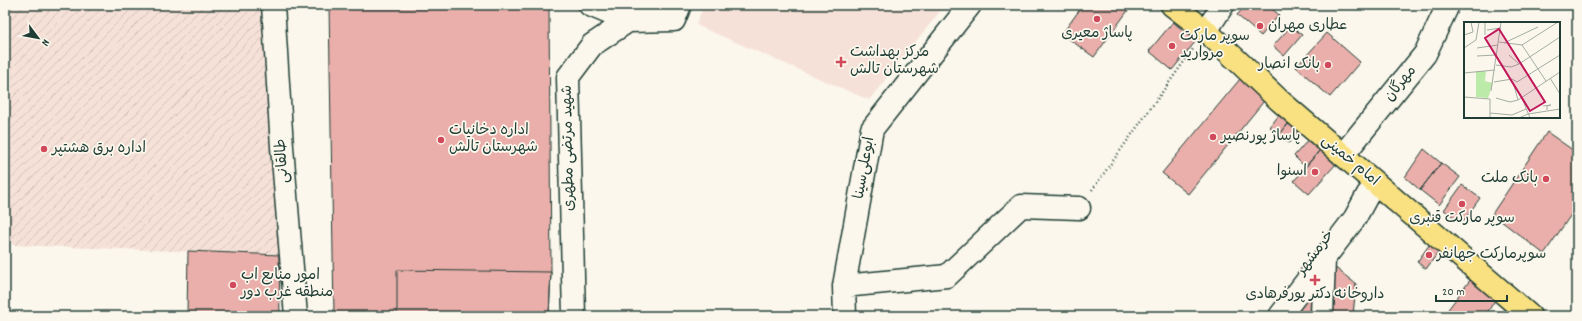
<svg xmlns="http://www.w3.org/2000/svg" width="1582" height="321" font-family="Dekko,'Playpen Sans Arabic',sans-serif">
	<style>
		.built { fill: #f6e1d8 }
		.industrial { fill: url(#industrial-furrows) }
		.building { fill: #eaafab; stroke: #1f3d34 }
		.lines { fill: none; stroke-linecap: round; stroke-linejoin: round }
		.minor-casing { stroke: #1f3d34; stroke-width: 25 }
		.major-casing { stroke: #1f3d34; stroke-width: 25 }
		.path { stroke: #1f3d34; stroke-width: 2.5; stroke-dasharray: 1 3; stroke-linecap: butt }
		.minor { stroke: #fbf7ec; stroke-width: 22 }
		.major { stroke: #f9e181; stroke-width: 22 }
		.poi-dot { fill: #d1495b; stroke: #fbf7ec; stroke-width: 1.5 }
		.labels { text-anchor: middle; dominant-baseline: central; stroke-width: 3.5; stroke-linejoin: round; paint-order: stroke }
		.poi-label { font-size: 15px; fill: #1f3d34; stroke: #fbf7ec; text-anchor: start }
		.street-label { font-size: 15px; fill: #1f3d34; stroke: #fbf7ec }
		.inset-road { fill: none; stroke: #a3ada2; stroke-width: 1 }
		.view { fill: #c2185b; fill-opacity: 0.15; stroke: #c2185b; stroke-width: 2 }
		.inset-edge { fill: none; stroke: #1f3d34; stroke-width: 2 }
	</style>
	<defs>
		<pattern id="industrial-furrows" width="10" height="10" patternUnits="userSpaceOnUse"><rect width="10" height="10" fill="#f6e1d8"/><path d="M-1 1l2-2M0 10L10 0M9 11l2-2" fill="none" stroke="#d2c2ba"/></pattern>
	</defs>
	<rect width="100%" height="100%" fill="#fbf7ec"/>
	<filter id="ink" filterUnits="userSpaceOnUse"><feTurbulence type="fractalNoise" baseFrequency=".025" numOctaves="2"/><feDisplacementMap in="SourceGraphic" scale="8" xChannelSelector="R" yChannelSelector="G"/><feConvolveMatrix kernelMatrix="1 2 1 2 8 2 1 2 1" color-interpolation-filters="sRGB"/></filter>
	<g filter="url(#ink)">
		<path class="built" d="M704,5H945L869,100L696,25Z"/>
		<path class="industrial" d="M5,5H272L279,255L13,245L5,236Z"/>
		<path class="building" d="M329,5H451L549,8L551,272L549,316H334Z
			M1083,5H1132L1094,57L1062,34Z
			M1246,5H1268L1279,15L1261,36L1237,15Z
			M1173,22L1196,41L1172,70L1149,51Z
			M1291,26L1302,35L1284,56L1273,46Z
			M1327,33L1360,62L1330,97L1296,67Z
			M1240,79L1264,101L1188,194L1162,173Z
			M1279,115L1289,123L1279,135L1270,127Z
			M1289,123L1299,131L1289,143L1279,135Z
			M1547,132L1577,153V206L1544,254L1492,214Z
			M1308,140L1320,150L1305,167L1294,156Z
			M1424,149L1441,163L1420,190L1405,177Z
			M1320,150L1336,164L1309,194L1294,181Z
			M1441,163L1460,177L1439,205L1420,190Z
			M1462,185L1480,198L1462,223L1444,210Z
			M1432,241L1441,249L1426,269L1417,262Z
			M188,251L279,255L280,316H187Z
			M1324,259L1356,284L1353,316H1323Z
			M397,270L551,272L549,316H397Z
			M1474,275L1499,294L1485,316H1443Z
			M1303,287L1322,299V316H1281Z"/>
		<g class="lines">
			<g class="minor-casing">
				<path id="minor" d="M273,5L282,147L296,316
					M590,5L628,21
					M1206,31L1223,5
					M1343,155L1425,54L1448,5
					M844,286L947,276L1021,206L1079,208
					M574,316L568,77L592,45L628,21L674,20L680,5
					M845,316L844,286L872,129L970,5
					M1280,316L1355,218L1368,194L1376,184
					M1322,316L1324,259"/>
			</g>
			<g class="major-casing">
				<path id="major" d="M1172,5L1206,31L1279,100L1530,316"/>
			</g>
			<path class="path" d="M1092,190L1193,49"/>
			<use href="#minor" class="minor"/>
			<use href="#major" class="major"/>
		</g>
	</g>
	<g class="poi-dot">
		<circle cx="1097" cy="19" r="4"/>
		<circle cx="1260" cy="26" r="4"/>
		<circle cx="1172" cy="46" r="4"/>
		<path d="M839 56h4v4h4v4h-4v4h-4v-4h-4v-4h4z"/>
		<circle cx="1328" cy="65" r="4"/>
		<circle cx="1213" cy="137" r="4"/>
		<circle cx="441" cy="140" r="4"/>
		<circle cx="44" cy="149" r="4"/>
		<circle cx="1315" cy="172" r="4"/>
		<circle cx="1546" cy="179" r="4"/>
		<circle cx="1462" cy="204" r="4"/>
		<circle cx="1429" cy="255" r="4"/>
		<path d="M1313 274h4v4h4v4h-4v4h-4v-4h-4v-4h4z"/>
		<circle cx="233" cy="285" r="4"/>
	</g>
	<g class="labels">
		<g class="poi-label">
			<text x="1268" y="26">عطاری مهران</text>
			<text x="1097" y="34" text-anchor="middle">پاساژ معیری</text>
			<text x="1180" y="37">سوپر مارکت<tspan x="1180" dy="17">مروارید</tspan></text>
			<text x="850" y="53">مرکز بهداشت<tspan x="850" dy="17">شهرستان تالش</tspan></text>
			<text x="1320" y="65" text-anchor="end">بانک انصار</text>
			<text x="449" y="131">اداره دخانیات<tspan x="449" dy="17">شهرستان تالش</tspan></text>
			<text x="1221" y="137">پاساژ پورنصیر</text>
			<text x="52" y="149">اداره برق هشتپر</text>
			<text x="1307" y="172" text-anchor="end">اسنوا</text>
			<text x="1538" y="179" text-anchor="end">بانک ملت</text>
			<text x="1462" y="219" text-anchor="middle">سوپر مارکت قنبری</text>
			<text x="1437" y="255">سوپرمارکت جهانفر</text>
			<text x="241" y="276">امور منابع اب<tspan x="241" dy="17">منطقه غرب دور</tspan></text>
			<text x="1315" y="295" text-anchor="middle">داروخانه دکتر پورفرهادی</text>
		</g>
		<g class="street-label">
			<text transform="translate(1401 84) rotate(-51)">مهرگان</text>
			<text transform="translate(569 148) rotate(-91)">شهید مرتضی مطهری</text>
			<text transform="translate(283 161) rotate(-94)">طالقانی</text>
			<text transform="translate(1350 161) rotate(40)">امام خمینی</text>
			<text transform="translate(865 168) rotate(-80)">ابوعلی‌سینا</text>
			<text transform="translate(1316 253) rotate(-53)">خرمشهر</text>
		</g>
	</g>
	<g transform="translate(1464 22)">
		<rect width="96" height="96" fill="#fbf7ec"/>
		<path d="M12,49H22L21,59L29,61L24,76L12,75Z" fill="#bceaa8"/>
		<path class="inset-road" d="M23,8L37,6M0,13L9,10L7,0M21,13V0M35,20L58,23L94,0M40,21L74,5M58,23L82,59M0,26L12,18L15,0M13,26L34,23M45,33L55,42M13,34L32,33M32,43L47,45L55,42L96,15M0,51L31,48M86,56L96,72M30,60L48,57L53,60L96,33M49,60L54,78M27,69L37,0M0,75L26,77M32,76L46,80L54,78L96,50M58,76L66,96M79,84L87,83L83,84V88M26,91L48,93L62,87M26,96V77M55,96L64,92L96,87"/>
		<path class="view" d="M35,7L81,80L66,89L21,16Z"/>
		<rect width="96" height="96" class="inset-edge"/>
	</g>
	<rect width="1582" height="321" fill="none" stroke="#fbf7ec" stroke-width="20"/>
	<rect x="10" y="10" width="1562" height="301" fill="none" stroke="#1f3d34" stroke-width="1.5" filter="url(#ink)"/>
	<g transform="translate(38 38) rotate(122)" stroke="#fbf7ec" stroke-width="3" paint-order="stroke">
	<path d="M0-3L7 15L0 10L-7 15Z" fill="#1f3d34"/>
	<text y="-6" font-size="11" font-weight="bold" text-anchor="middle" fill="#1f3d34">N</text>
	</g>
	<path d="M1436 295v6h71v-6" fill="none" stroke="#1f3d34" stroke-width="2"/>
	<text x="1442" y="295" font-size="12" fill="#1f3d34" stroke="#fbf7ec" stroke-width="3" paint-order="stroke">20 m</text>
</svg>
